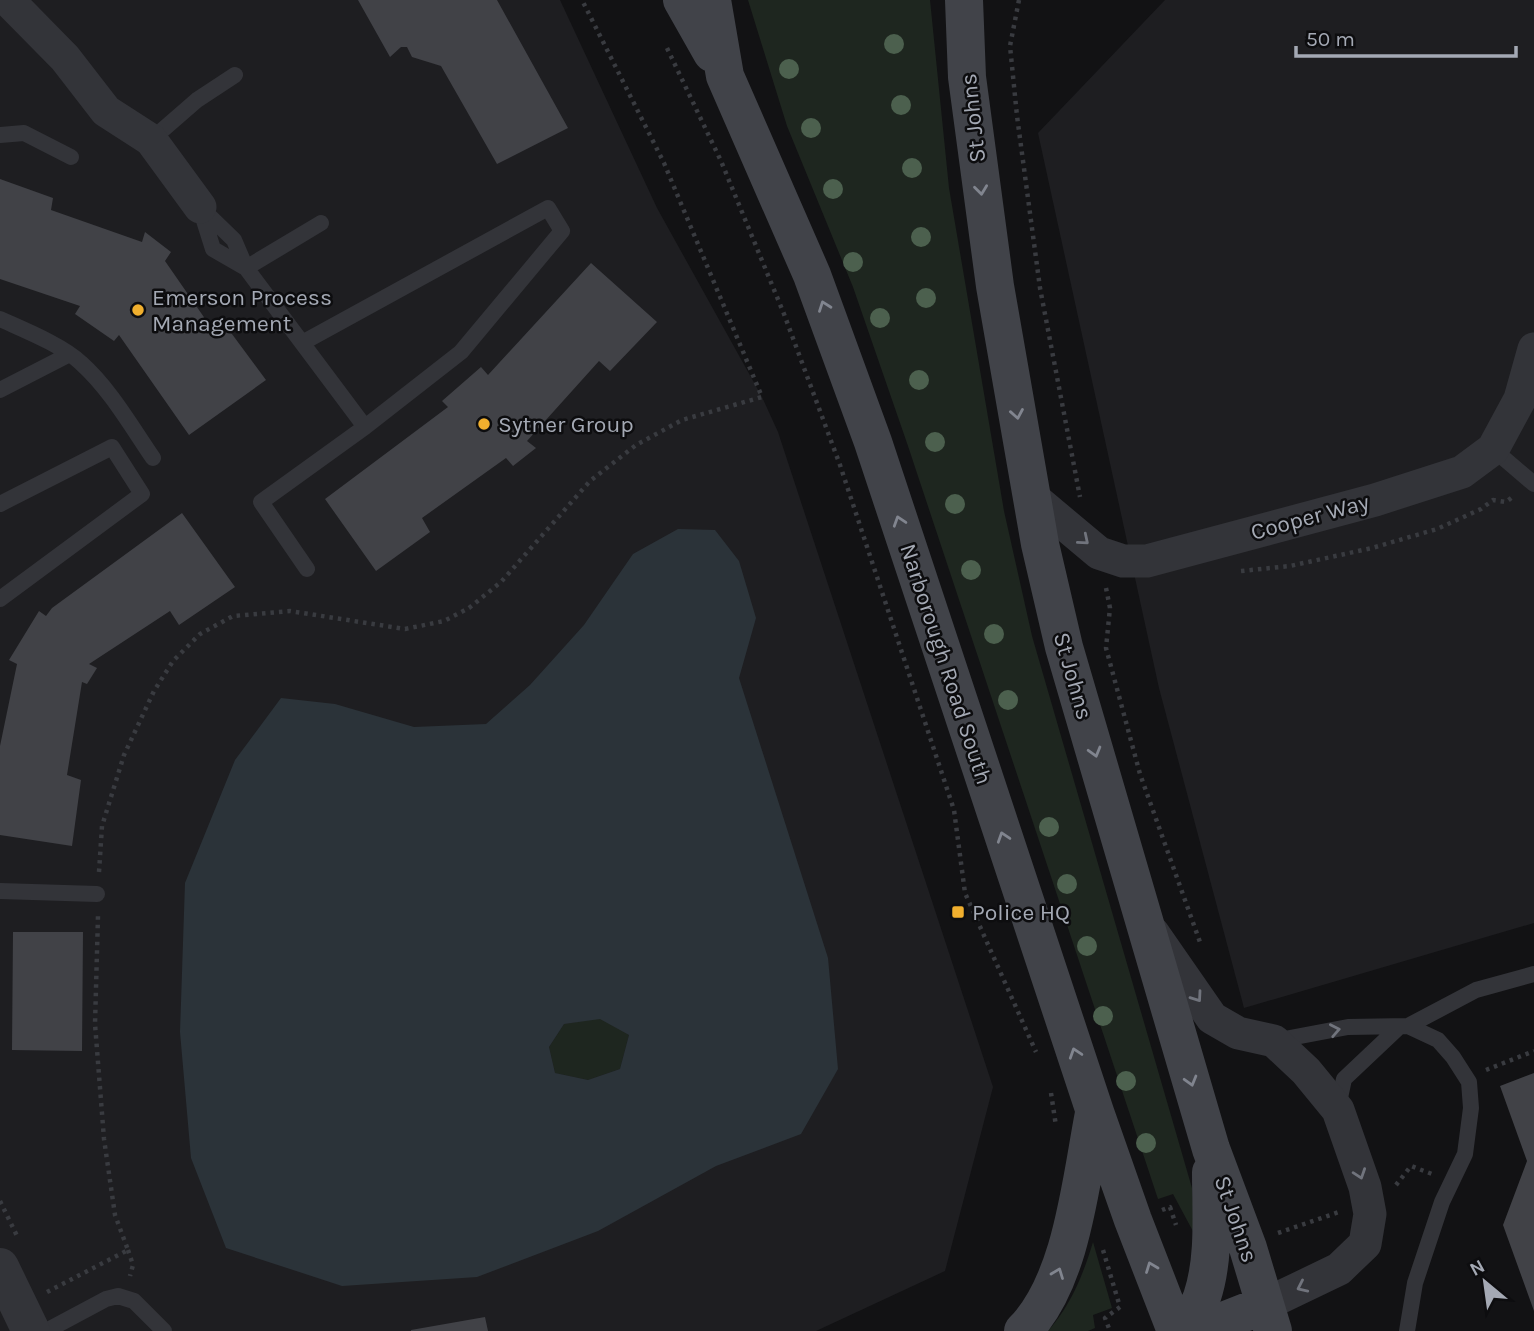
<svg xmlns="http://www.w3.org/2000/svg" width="1534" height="1331" font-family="Karla,sans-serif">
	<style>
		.built { fill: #1e1e21 }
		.green { fill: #1e261f }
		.water { fill: #2b3339; fill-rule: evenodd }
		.building { fill: #414247 }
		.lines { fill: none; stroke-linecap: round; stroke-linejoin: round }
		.path { stroke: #393b40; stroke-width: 4.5; stroke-dasharray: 3.5 5; stroke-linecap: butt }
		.service { stroke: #333439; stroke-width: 16 }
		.minor { stroke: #333439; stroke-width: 33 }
		.tertiary { stroke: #333439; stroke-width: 38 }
		.secondary { stroke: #414349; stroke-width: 38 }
		.tree { fill: #4c604e }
		.oneway { stroke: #81858f }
		.oneway2 { stroke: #71747d }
		.poi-dot { fill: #f0af2e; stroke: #0d0d0f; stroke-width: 2.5 }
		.labels { text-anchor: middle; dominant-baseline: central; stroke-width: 5; stroke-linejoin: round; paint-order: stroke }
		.street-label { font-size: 23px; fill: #a4a9b4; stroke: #0d0d0f }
		.poi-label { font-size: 23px; fill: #a4a9b4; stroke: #0d0d0f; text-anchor: start }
	</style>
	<rect width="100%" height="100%" fill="#121214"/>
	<path class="built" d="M0,0H560L657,208L762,397L778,432L993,1087L945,1271L816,1331H0Z
		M1165,0H1534V923L1244,1008L1159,688L1038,133Z"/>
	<path class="green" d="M748,0H930L949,188L1004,511L1032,636L1192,1188L1195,1235L1173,1194L1158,1199L908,446L853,287L787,126Z
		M600,1018L629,1035L620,1069L588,1080L555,1073L549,1047L564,1024Z
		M1093,1242L1112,1308L1093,1315L1095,1328L1088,1331H1048C1071,1305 1083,1275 1093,1242Z"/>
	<path class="water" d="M678,529L715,530L739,561L756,618L739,678L828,958L838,1069L801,1134L716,1166L598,1231L477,1277L342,1286L226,1248L191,1158L180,1032L185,883L235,760L281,698L335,704L414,727L486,724L530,685L584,625L633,554ZM600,1019L629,1035L620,1069L588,1080L555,1073L549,1047L564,1024Z"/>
	<path class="building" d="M358,0H497L568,128L497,164L441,66L412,57L407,47H401L390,57Z
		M0,179L53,198L51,210L142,242L145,232L171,252L165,261L217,336L229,330L266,380L189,435L119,335L114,341L75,314L80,306L0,279Z
		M591,263L657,322L610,371L599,361L527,441L536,448L513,466L506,458L422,518L430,532L376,571L325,499L448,407L442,401L481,367L488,375Z
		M182,513L235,587L179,625L170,611L89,664L97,668L87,684L82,682L67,775L81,780L72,846L0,835V746L17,664L9,660L39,611L46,616L52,608Z
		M13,932H83L82,1051L12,1050Z
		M1534,1073V1311L1503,1225L1527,1161L1500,1086Z
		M485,1317L488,1331H411V1330Z"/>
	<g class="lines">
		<path class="path" d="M1019,0L1010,46L1017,116L1040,288L1080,497
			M667,48L721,161L784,314L840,465L954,810L965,893L1036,1052
			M1241,571L1290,566L1372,548L1437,529L1481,509L1493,500L1506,502L1515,495
			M1106,588L1110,608L1106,648L1140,774L1201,945
			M99,872L102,826L124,755L154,691L173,661L200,634L233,616L290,611L405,629L444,621L469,608L501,582L590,481L636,445L682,420L762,397L664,163L582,0
			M1486,1070L1534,1051
			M1051,1093L1056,1126
			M1396,1185L1411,1166L1432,1174
			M0,1201L18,1238
			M1162,1210L1170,1207L1176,1225
			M1278,1233L1339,1212
			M128,1250L133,1265L130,1276
			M1103,1250L1120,1307L1105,1318L1110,1331
			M47,1292L128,1250L115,1215L104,1139L95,1024L98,916"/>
		<path class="service" d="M0,135L24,133L71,157
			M151,140L197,100L235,75
			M200,207L234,240L246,268L365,427
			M201,211L213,249L246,268
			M246,268L321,223
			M0,319C24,330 62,345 81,363C110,389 131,426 153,458
			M302,343L548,208L562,231L461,352L365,427L261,502L307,569
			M0,390L68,355
			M1493,449L1534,484
			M0,504L112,447L142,494L0,599
			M0,891L97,894
			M1408,1026L1476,990L1534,974
			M1274,1041L1348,1027L1408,1026L1438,1040L1453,1057L1469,1082L1471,1108L1465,1154L1442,1202L1415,1283L1407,1331
			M1338,1107L1344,1079L1398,1028
			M46,1331L106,1299L118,1296L134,1301L164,1331"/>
		<path class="minor" d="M8,0L65,58L106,111L151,140L200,207
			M1031,496L1099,553L1123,561H1147L1375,500L1462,472L1493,449L1520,399L1534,349
			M1153,933L1212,1018L1238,1033L1274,1041L1306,1071L1338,1110L1365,1187L1370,1214L1365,1244L1339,1269L1264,1305"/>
		<path class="tertiary" d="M0,1267L31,1331"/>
		<path class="secondary" d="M682,0L712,53
			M712,0L725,76L812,275L873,442L1095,1112L1133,1220L1176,1331
			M964,0L967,77L995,286L1040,544L1064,647L1211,1149L1248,1248L1273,1331
			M1023,1331C1072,1282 1081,1180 1094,1113
			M1183,1331C1189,1320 1198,1309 1202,1297C1215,1258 1211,1213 1211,1172
			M1198,1331L1264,1305"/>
	</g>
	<g class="tree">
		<circle cx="894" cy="44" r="10"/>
		<circle cx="789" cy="69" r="10"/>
		<circle cx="901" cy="105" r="10"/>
		<circle cx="811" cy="128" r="10"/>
		<circle cx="912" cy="168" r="10"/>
		<circle cx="833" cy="189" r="10"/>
		<circle cx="921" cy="237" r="10"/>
		<circle cx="853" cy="262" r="10"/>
		<circle cx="926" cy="298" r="10"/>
		<circle cx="880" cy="318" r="10"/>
		<circle cx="919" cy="380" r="10"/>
		<circle cx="935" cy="442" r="10"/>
		<circle cx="955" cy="504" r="10"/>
		<circle cx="971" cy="570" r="10"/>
		<circle cx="994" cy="634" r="10"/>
		<circle cx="1008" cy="700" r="10"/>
		<circle cx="1049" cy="827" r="10"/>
		<circle cx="1067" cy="884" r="10"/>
		<circle cx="1087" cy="946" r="10"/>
		<circle cx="1103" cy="1016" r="10"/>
		<circle cx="1126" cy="1081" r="10"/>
		<circle cx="1146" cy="1143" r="10"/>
	</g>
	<defs><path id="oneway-chevron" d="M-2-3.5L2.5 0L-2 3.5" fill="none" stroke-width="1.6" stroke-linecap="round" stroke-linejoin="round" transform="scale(1.75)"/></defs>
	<g class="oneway">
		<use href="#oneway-chevron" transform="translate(981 190) rotate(83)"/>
		<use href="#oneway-chevron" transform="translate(824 306) rotate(-110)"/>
		<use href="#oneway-chevron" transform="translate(1017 414) rotate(80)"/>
		<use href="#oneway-chevron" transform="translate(899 521) rotate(-108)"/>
		<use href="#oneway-chevron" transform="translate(1095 752) rotate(74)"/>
		<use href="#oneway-chevron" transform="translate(1003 837) rotate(-108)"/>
		<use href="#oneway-chevron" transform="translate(1075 1053) rotate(-108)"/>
		<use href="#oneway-chevron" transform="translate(1191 1081) rotate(74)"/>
		<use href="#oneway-chevron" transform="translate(1151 1267) rotate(-111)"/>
		<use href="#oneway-chevron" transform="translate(1058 1273) rotate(-69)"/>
	</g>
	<g class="oneway2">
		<use href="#oneway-chevron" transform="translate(1084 540) rotate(40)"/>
		<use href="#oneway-chevron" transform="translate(1197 997) rotate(55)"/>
		<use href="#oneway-chevron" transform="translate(1335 1030) rotate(-11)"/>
		<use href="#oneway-chevron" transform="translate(1360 1174) rotate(71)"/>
		<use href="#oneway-chevron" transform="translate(1302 1287) rotate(155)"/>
	</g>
	<g class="poi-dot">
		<circle cx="138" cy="310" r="7"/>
		<circle cx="484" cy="424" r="7"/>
		<rect x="951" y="905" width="14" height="14" rx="3.5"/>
	</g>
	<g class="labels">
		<g class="street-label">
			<text transform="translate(973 118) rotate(-96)">St Johns</text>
			<text transform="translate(1310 517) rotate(-15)">Cooper Way</text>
			<text transform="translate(946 664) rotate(72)">Narborough Road South</text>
			<text transform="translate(1073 676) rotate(74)">St Johns</text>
			<text transform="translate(1236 1219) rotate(71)">St Johns</text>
		</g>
		<g class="poi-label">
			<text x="152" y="297">Emerson Process<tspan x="152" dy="26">Management</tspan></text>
			<text x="498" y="424">Sytner Group</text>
			<text x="972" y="912">Police HQ</text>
		</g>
	</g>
	<g transform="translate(1485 1282) rotate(331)" stroke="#0d0d0f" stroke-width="5" paint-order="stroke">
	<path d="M0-5L12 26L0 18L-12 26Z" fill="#a4a9b4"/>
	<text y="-10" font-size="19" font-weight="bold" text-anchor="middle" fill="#a4a9b4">N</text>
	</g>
	<path d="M1296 46v10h220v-10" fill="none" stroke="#a4a9b4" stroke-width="3.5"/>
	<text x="1306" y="46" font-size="21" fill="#a4a9b4" stroke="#0d0d0f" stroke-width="5" paint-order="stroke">50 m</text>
</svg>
